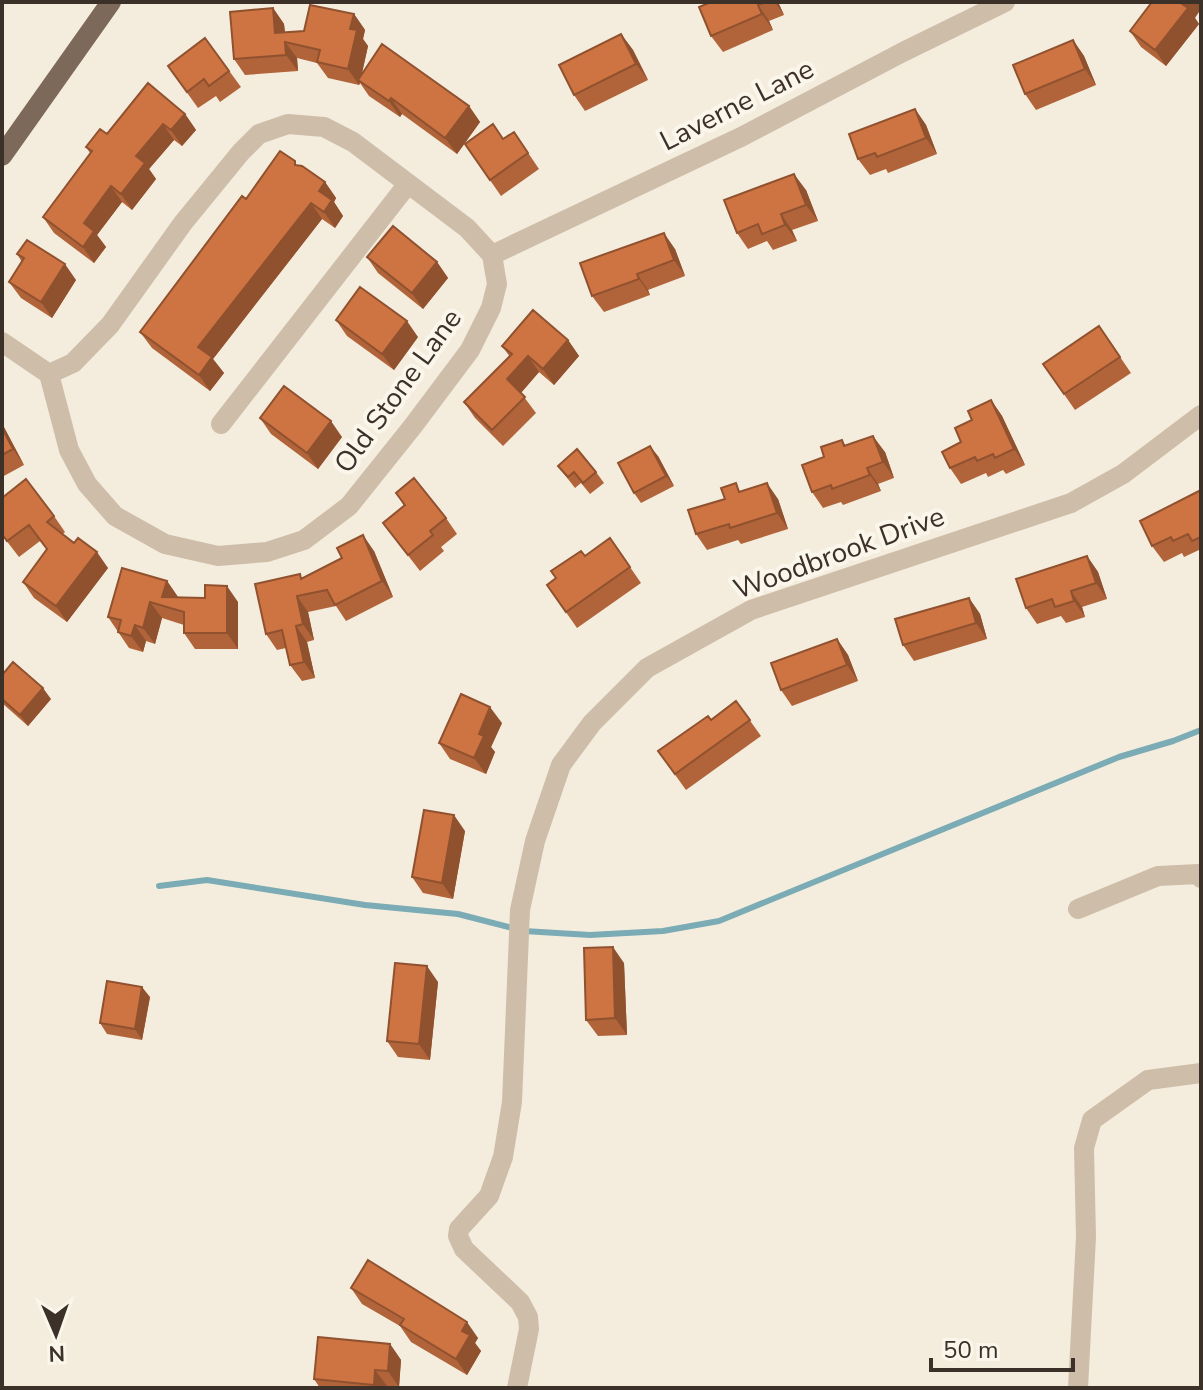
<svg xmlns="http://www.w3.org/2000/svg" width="1203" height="1390" font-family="'Nunito Sans',sans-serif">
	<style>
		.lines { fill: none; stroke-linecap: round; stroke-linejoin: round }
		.stream { stroke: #7babb4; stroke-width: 6 }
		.minor { stroke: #cebea9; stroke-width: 20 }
		.major { stroke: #7d6959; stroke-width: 20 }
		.wall { fill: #b1643a }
		.shaded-wall { fill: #90512f }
		.building { fill: #ce7443; stroke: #90512f; stroke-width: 2 }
		.labels { text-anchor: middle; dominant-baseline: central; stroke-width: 8; stroke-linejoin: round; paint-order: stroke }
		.street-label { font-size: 28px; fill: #3b3129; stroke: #fbf6eb }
	</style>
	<rect width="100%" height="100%" fill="#f4edde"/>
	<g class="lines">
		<path class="stream" d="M159,886L207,880L365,905L458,914L524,931L590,935L663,931L719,921L1119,757L1173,741L1201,730"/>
		<path class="minor" d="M492,255L741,137L903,52L1005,2
			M2,342L49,374L69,450L87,484L115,516L165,544L218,556L267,552L304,540L349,506L413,426L470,350L491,308L497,284L492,255L467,228L353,142L324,127L288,124L259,134L241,152L183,223L110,325L73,363L49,374
			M221,424L407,185
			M1078,909L1158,876L1198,874L1201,878
			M517,1388L529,1329L528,1317L520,1302L464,1249L458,1236L459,1229L489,1196L503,1157L512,1102L520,910L535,841L561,765L592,723L647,668L751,610L1071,503L1123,474L1201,415
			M1078,1388L1086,1237L1084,1148L1092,1120L1148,1080L1201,1073"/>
		<path class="major" d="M2,156L111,2"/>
	</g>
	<path class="wall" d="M711,2H778L784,15L769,21L773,30L723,52L711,36Z
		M273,8L284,24L285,32L304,31L354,14L365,30L363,39L368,46L362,73L469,106L480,122L457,154L402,114L400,117L369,96L360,83L359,85L328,78L317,63L297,58L298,71L245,75L234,59Z
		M1195,18L1199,24L1166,66L1141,47L1130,31Z
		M621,34L633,50L648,80L585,111L574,95Z
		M205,38L241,87L220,102L216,96L198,108L168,66Z
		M1073,40L1084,56L1096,85L1036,110L1025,94Z
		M915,109L926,125L937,154L888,173L886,169L870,175L858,159Z
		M185,114L196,130L182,146L174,140L149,169L156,179L132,210L122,202L97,235L106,247L94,263L54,233L43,217L90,153L86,147L107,134Z
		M514,132L539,169L501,196L465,144L503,139Z
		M298,166L325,182L336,198L334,202L343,216L335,228L322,219L213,359L224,373L210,391L152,348L140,332L246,199Z
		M806,190L818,221L792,230L797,241L773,250L767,241L748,249L737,233Z
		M675,249L685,276L648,290L650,295L604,312L592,296Z
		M17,254L76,280L52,318L21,298L9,282L22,262Z
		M367,257L437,262L448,278L423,309L378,273Z
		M336,320L418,337L394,370L347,336Z
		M1099,326L1131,373L1075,410L1043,364Z
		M568,340L579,356L554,385L539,372L521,393L536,413L503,446L475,418L464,402L510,357L502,346Z
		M991,400L1002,416L1025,465L1006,474L1003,470L988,477L986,473L961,484L950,468L972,420Z
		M260,418L342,437L318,469L271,434Z
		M2,424L24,465L2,477Z
		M842,440L846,446L885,452L894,478L878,484L881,491L843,505L841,502L823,508L812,492L824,457Z
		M658,456L674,486L641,503L634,493Z
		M558,466L596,472L604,483L590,494L581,483L575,488Z
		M1201,490V554L1199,550L1184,557L1182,553L1164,562L1152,546Z
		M741,491L778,499L788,529L741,544L738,540L707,550L696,534L725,499Z
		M396,493L446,518L457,534L441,547L444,551L420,571L383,523L404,506Z
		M2,498L54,516L65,532L63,534L108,568L67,622L34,598L23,582L47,550L40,541L19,557L2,535Z
		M610,538L641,583L577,628L547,585Z
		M374,551L393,597L346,621L336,606L308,612L314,640L307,642L315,678L302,681L290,665L286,648L277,650L266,634L302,578Z
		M1087,556L1098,572L1107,599L1082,607L1085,617L1066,623L1061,616L1037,624L1026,608Z
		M167,581L178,597L238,602V649H195L184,633V625L162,618L155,644L146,641L143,652L129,648L108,617Z
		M969,598L980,614L987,639L914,661L903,645Z
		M837,639L848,655L858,681L792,706L781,690Z
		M2,675L51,699L28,726L2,703Z
		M736,701L761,736L686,790L658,751L711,720Z
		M502,723L491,747L495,752L486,774L450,759L439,743Z
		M465,831L453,899L423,893L412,877Z
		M624,963L627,1035L598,1036L586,1020Z
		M438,982L430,1060L398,1057L387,1041Z
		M150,997L142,1040L107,1034L100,1023Z
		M351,1288L478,1338L475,1343L481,1351L467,1375L411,1342L400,1326L362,1304Z
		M390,1344L401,1360L399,1387L387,1386L386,1388H320L314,1379Z"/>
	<path class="shaded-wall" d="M775,2H778L784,15Z
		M1183,2H1201V9L1195,18L1199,24L1166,66L1155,50Z
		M758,5L769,21L773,30L762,14Z
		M273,8L284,24L286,43L297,58L298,71L286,55L275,33Z
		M354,14L365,30L363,39L368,46L360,82L358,80L360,83L359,85L348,69L350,29Z
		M621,34L633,50L648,80L636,64Z
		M1073,40L1084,56L1096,85L1085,69Z
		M391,98L402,114L400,117L389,101Z
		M469,106L480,122L457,154L445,138Z
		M915,109L926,125L937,154L926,138Z
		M185,114L196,130L182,146L171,130Z
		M163,124L174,140L149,169L156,179L132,210L121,194L136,156Z
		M794,174L806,190L818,221L806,205Z
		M325,182L336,198L334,202L343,216L335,228L324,212L319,191Z
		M111,186L122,202L97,235L106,247L94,263L83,247L84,223Z
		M311,203L322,219L213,359L224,373L210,391L199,375L198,347Z
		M781,214L792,230L797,241L785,225Z
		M664,233L675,249L685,276L674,260Z
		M437,262L448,278L423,309L412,293Z
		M65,264L76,280L52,318L41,302Z
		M637,274L648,290L650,295L639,279Z
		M407,321L418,337L394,370L382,354Z
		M568,340L579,356L554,385L543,369Z
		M528,356L539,372L519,395L507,379Z
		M991,400L1002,416L1025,465L1014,449Z
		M331,421L342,437L318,469L307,453Z
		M2,424L4,427L24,465L13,449L2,428Z
		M873,436L885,452L894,478L883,462Z
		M650,446L658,456L674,486L666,476Z
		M867,468L878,484L881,491L870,475Z
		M767,483L778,499L788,529L777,513Z
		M363,535L374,551L393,597L382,581Z
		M97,552L108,568L67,622L56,606Z
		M1087,556L1098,572L1107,599L1096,583Z
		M167,581L178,597L175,609L162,597Z
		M227,586L238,602V649L227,633Z
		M1071,591L1082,607L1085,617L1074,601Z
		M297,596L308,612L314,640L303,624Z
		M969,598L980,614L987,639L976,623Z
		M150,602L162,618L155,644L143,628Z
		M135,625L146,641L143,652L131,636Z
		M296,626L307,642L315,678L304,662Z
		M837,639L848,655L858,681L847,665Z
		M43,688L51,699L28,726L20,715Z
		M490,707L502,723L491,747L495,752L486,774L474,758L479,734Z
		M454,815L465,831L453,899L442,883Z
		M613,947L624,963L627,1035L615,1018Z
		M427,966L438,982L430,1060L419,1044Z
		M142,987L150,997L142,1040L135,1029Z
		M467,1322L478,1338L475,1343L481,1351L467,1375L456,1359L462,1331Z
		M390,1344L401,1360L399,1387L388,1371Z
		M375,1370L387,1386L386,1388H376L374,1385Z"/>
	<path class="building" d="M711,2H766L758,5L762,14L711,36L699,7Z
		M1152,2H1183L1182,4L1188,8L1155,50L1130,31Z
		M310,5L354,14L350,29L357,30L348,69L317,62L320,50L285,42L286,55L234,59L230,12L273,8L275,33L304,31Z
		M621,34L636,64L574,95L559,65Z
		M205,38L229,71L209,86L204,79L187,92L168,66Z
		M1073,40L1085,69L1025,94L1013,65Z
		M382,44L469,106L445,138L391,98L389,101L358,80Z
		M148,83L185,114L171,130L163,124L136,156L145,163L121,194L111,186L84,223L94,231L83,247L43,217L92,151L86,147L100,129L107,134Z
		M915,109L926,138L877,157L875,153L858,159L849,134Z
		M493,124L503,139L514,132L528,153L490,180L465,144Z
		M280,151L295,161V165L302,166L325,182L319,191L332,200L324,212L311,203L198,347L212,357L199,375L140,332L242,196L246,199Z
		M794,174L806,205L781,214L785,225L762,234L758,224L737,233L724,200Z
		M393,226L437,262L412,293L367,257Z
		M664,233L674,260L637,274L639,279L592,296L580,263Z
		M27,240L65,264L41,302L9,282L24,258L17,254Z
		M360,287L407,321L382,354L336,320Z
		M533,310L568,340L543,369L528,356L507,379L525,397L492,430L464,402L512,354L502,346Z
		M1099,326L1120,357L1064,394L1043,364Z
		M284,386L331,421L307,453L260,418Z
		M991,400L1014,449L995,458L993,454L977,461L975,457L950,468L942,452L961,442L955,428L972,420L968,411Z
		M2,428L13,449L2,455Z
		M873,436L883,462L867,468L870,475L832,489L831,485L812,492L802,465L824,457L821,447L842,440L844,446Z
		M650,446L666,476L634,493L618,463Z
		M577,449L596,472L583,483L574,472L568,477L558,466Z
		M414,478L446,518L430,531L433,535L408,555L383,523L405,505L396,493Z
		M26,479L54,516L47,522L74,543L78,538L97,552L56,606L23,582L47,549L29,525L7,541L2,534V498Z
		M736,483L739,492L767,483L777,513L730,528L729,524L696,534L688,510L725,499L721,488Z
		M1201,490V537L1192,541L1188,534L1173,541L1171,537L1152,546L1140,521Z
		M363,535L382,581L335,605L327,590L297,596L303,624L296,626L304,662L290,665L282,630L266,634L255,584L300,574L301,579L342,558L337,548Z
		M610,538L630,567L566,612L547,585L556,578L551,571L581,551L585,556Z
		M1087,556L1096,583L1071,591L1074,601L1055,607L1052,599L1026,608L1016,579Z
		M122,568L167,581L162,597L205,598V585L227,586V633H184V612L150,602L143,628L135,625L131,636L118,632L121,620L108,617Z
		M969,598L976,623L903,645L895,619Z
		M837,639L847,665L781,690L771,663Z
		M13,662L43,688L20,715L2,699V675Z
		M461,694L490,707L479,734L484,736L474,758L439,743Z
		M736,701L750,720L675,774L658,751L708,716L711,720Z
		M424,810L454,815L442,883L412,877Z
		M613,947L615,1018L586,1020L584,948Z
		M395,963L427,966L419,1044L387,1041Z
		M107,981L142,987L135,1029L100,1023Z
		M368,1260L467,1322L462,1331L470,1335L456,1359L400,1325L404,1319L351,1288Z
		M318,1337L390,1344L388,1371L375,1370L374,1385L314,1379Z"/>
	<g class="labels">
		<g class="street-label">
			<text transform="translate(737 105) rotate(-27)">Laverne Lane</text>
			<text transform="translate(398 391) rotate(-54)">Old Stone Lane</text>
			<text transform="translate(839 553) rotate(-20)">Woodbrook Drive</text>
		</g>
	</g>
	<rect width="1203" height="1390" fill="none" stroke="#3b3129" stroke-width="8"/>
	<g transform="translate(56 1334) rotate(178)" stroke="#fbf6eb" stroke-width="6" paint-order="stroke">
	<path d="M0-6L14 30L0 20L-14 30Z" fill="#3b3129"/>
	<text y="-12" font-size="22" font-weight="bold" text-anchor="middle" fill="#3b3129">N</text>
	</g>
	<path d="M931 1358v12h142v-12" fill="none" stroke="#3b3129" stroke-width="4"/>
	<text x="943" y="1358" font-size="24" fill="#3b3129" stroke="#fbf6eb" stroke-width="6" paint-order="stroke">50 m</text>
</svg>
